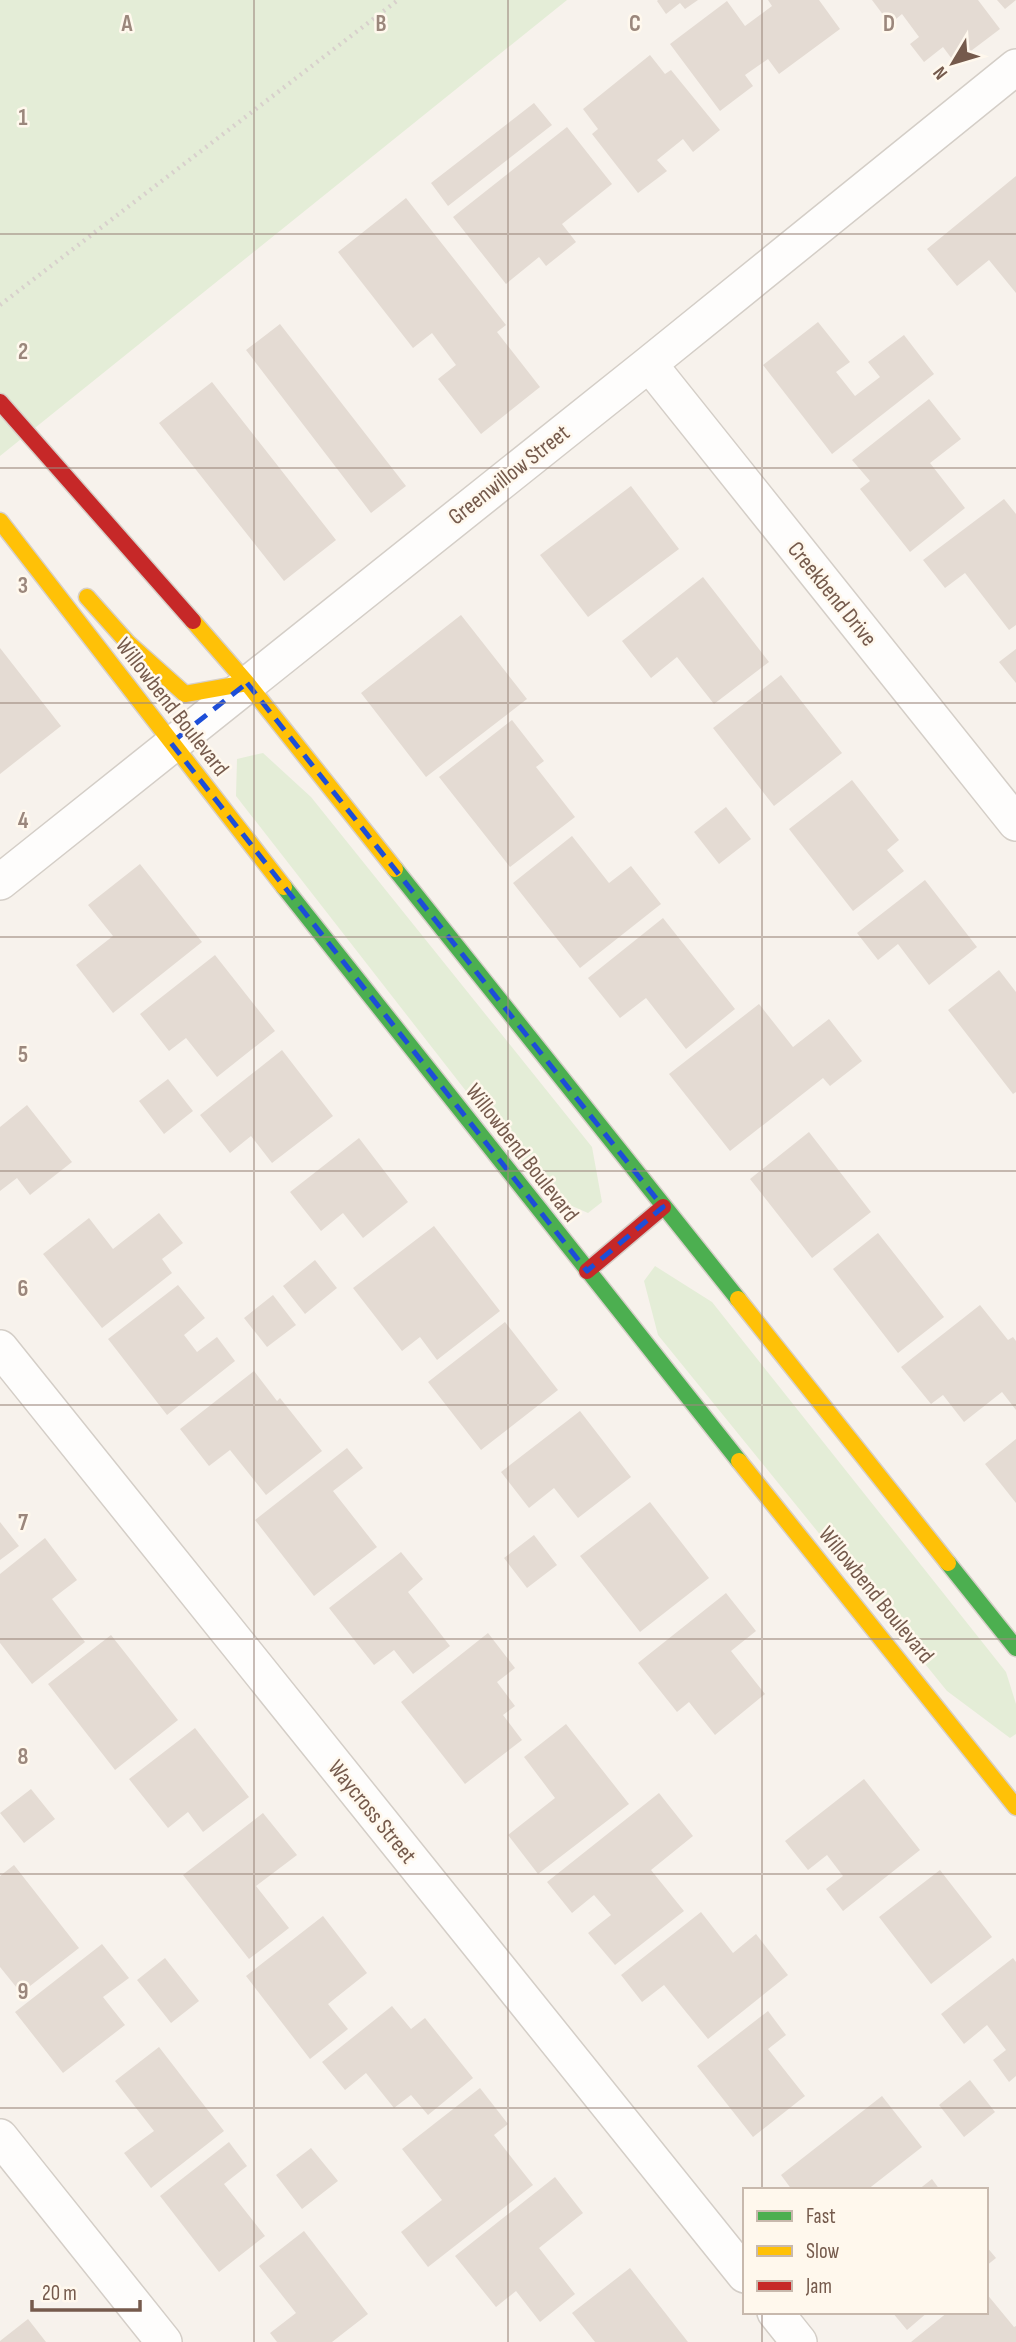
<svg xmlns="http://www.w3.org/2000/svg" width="1016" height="2342" font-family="'Sofia Sans Condensed',sans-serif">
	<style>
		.green { fill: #e4edd7 }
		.building { fill: #e4dbd3 }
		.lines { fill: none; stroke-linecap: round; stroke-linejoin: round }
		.street-casing { stroke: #d4cec7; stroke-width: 38 }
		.fast-casing { stroke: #d6cfc8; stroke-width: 19 }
		.slow-casing { stroke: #d6cfc8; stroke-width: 19 }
		.jam-casing { stroke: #d6cfc8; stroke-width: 19 }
		.path { stroke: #d8d0cc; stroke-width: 4.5; stroke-dasharray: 2 5; stroke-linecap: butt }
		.street { stroke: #fefdfc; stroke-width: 35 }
		.fast { stroke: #4caf50; stroke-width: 16 }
		.slow { stroke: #ffc107; stroke-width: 16 }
		.jam { stroke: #c62828; stroke-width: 16 }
		.marked { fill: none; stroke: #1d4ed8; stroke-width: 5; stroke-dasharray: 14 9; stroke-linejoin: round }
		.grid { fill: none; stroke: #9b877c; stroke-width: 2; stroke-opacity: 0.55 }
		.labels { text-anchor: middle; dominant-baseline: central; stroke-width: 5; stroke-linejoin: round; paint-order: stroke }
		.street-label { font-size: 23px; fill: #755a4c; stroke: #fff8ed }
		.grid-label { font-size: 23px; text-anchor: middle; font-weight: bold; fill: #9b877c; stroke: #fff8ed; stroke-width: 5; stroke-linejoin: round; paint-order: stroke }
	</style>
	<rect width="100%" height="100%" fill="#f7f2ec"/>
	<path class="green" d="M0,0H567L0,456Z
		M263,753L311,797L592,1147L602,1202L588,1213L547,1195L236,796L237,759Z
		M655,1266L712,1302L1006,1672L1016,1704V1734L1010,1738L947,1691L658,1335L644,1281Z"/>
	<path class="building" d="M658,0H698L685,9L680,3L666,14L657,1Z
		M768,0H819L840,29L779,74L768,59L745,75L753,86L720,111L670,44L727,1L745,26L772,6Z
		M872,0H978L1000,29L955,63L943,47L924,62L910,44L919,37L902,14L890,24Z
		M997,0H1016L1005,9Z
		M650,55L665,74L671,70L720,130L693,152L683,139L657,160L667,171L638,193L592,134L598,129L583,109Z
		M534,103L552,125L448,206L431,183Z
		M567,127L612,184L562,224L576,242L546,266L539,257L506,284L453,217Z
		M1016,176V293L989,260L957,286L927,249Z
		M406,198L506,325L497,332L540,387L481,434L438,379L456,365L432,333L413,348L338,252Z
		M818,322L850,362L836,372L855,396L880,377L868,362L904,335L934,374L832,454L763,365Z
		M280,324L406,486L371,513L246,350Z
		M212,382L336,540L284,581L159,423Z
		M929,399L961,439L930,463L965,508L910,552L860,489L870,481L852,460Z
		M631,486L679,549L588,617L540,555Z
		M1004,499L1016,514V625L1009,630L965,573L945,588L923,560Z
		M703,577L769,662L714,704L677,657L651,678L622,641Z
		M461,615L527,699L426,777L361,693Z
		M0,648L61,726L0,774Z
		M1016,649V683L999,662Z
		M781,675L842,753L774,806L713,728Z
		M512,720L544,761L536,767L575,817L510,867L439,777Z
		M852,780L899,840L887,850L904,871L853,911L789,829Z
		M726,807L751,839L719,864L694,832Z
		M572,836L609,883L631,866L661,904L580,968L513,883Z
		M140,864L202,942L113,1013L76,965L113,936L88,905Z
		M925,880L977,947L929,985L898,944L878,960L857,933Z
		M663,918L735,1009L686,1049L646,998L620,1018L588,978Z
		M215,955L275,1031L217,1077L186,1038L169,1051L140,1014Z
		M999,970L1016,992V1092L1013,1094L948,1010Z
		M759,1004L793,1047L829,1019L862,1061L830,1086L823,1078L730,1151L669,1074Z
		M282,1050L333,1116L272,1163L251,1136L230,1153L200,1115Z
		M168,1079L193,1111L164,1134L139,1101Z
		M27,1105L72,1162L30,1195L17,1178L0,1191V1127Z
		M809,1132L871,1212L812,1258L750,1179Z
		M359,1138L408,1202L363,1238L343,1213L321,1231L290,1192Z
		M159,1213L183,1243L162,1259L172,1273L102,1328L43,1254L89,1218L113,1249Z
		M434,1226L500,1311L437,1360L420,1337L402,1351L353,1288Z
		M878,1233L944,1317L898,1353L833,1269Z
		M315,1260L337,1288L305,1314L283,1286Z
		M178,1285L205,1318L184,1335L197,1352L217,1337L235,1361L167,1415L108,1339Z
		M273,1295L296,1325L267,1347L244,1318Z
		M980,1305L1008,1340L1013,1337L1016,1341V1410L1002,1392L964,1422L943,1395L931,1404L901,1367Z
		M505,1322L558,1390L481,1450L428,1382Z
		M254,1371L277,1401L280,1398L322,1451L266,1495L230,1450L209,1466L180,1429Z
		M580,1411L631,1477L578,1518L554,1488L529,1508L501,1472Z
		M1016,1439V1503L985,1464Z
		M347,1448L363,1468L333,1491L377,1547L314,1596L255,1520Z
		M650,1502L709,1578L640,1632L580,1556Z
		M0,1522L19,1546L0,1560Z
		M534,1535L557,1565L527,1588L504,1558Z
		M45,1538L77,1580L52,1599L85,1642L32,1684L0,1643V1574Z
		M401,1552L423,1579L408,1592L450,1646L413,1674L394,1650L374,1665L329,1608Z
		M726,1593L756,1631L731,1651L765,1694L715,1735L689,1702L677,1712L638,1663Z
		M488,1633L515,1668L497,1682L515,1706L503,1715L522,1740L465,1784L401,1702Z
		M111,1635L178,1720L115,1770L48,1684Z
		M566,1724L629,1804L538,1874L508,1835L555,1798L524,1757Z
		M195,1728L249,1797L203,1832L188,1812L168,1828L129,1779Z
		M864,1779L920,1850L843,1911L826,1889L843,1876L827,1855L808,1870L785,1841Z
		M31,1789L55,1819L24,1843L0,1813Z
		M659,1793L693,1836L651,1870L684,1911L615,1965L588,1933L611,1915L594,1895L572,1913L547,1882Z
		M263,1813L297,1855L256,1886L289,1928L249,1959L183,1875Z
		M14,1865L79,1948L21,1993L0,1967V1876Z
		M940,1870L992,1937L931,1984L879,1917Z
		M701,1912L733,1953L756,1934L788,1975L708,2039L664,1985L642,2002L621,1975Z
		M323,1916L367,1973L328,2004L348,2029L310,2059L246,1976Z
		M102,1944L129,1978L103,1997L125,2025L63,2073L15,2012Z
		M165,1958L199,2001L171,2023L137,1980Z
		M1013,1958L1016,1962V2076L1009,2082L993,2060L1006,2050L987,2025L964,2044L941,2014Z
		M392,2006L411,2029L425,2018L473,2078L428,2115L411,2095L394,2108L366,2073L345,2090L322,2062Z
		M768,2011L786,2035L768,2049L805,2096L753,2137L697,2066Z
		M159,2047L224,2131L151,2188L124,2153L154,2131L115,2081Z
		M970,2080L995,2112L964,2137L939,2105Z
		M480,2088L508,2124L494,2135L533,2185L428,2267L401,2232L442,2200L402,2149Z
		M882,2096L922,2147L867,2190H792L781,2175Z
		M229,2142L247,2166L224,2184L265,2236L219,2272L160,2196Z
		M311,2148L338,2181L302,2209L276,2175Z
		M555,2177L583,2213L539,2248L575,2294L540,2322L516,2291L496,2307L455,2256Z
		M932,2179L940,2190H918Z
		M304,2231L368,2314L332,2342H277L270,2333L296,2313L259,2266Z
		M986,2246L996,2258L986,2266Z
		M630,2268L688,2342H595L572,2313Z
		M986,2293L1014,2327L1016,2326V2342H911L948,2312H986Z
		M892,2312H928L907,2330Z
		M28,2319L46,2342H0V2341Z"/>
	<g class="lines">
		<g class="street-casing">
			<path id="street" d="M649,364L1016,823
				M0,882L649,364L1016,67
				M0,1348L745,2275
				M0,2137L164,2342
				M775,2312L799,2342"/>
		</g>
		<g class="fast-casing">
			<path id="fast" d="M395,869L738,1299
				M284,887L739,1461
				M948,1563L1016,1648"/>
		</g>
		<g class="slow-casing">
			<path id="slow" d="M0,521L284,887
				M87,597L128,643L185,694L247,683
				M193,621L247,683L395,869
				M738,1299L948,1563
				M739,1461L1016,1807"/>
		</g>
		<g class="jam-casing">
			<path id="jam" d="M0,402L193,621
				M587,1271L663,1207"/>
		</g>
		<path class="path" d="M0,305L398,0"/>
		<use href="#street" class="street"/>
		<use href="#fast" class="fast"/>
		<use href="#slow" class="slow"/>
		<use href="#jam" class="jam"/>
	</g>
	<path class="marked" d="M247,683L663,1207L587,1271L171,743Z"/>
	<path class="grid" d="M254,0V2342M508,0V2342M762,0V2190M0,234H1016M0,468H1016M0,703H1016M0,937H1016M0,1171H1016M0,1405H1016M0,1639H1016M0,1874H1016M0,2108H1016M762,2312V2342"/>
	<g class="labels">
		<g class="street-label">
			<text transform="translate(509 475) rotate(-38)">Greenwillow Street</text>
			<text transform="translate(832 594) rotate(51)">Creekbend Drive</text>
			<text transform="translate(172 707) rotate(52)">Willowbend Boulevard</text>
			<text transform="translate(522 1153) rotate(52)">Willowbend Boulevard</text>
			<text transform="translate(876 1595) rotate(51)">Willowbend Boulevard</text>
			<text transform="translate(372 1812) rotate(51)">Waycross Street</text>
		</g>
	</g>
	<g class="grid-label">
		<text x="127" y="31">A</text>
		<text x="381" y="31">B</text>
		<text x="635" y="31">C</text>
		<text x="889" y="31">D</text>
		<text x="23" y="125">1</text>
		<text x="23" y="359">2</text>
		<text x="23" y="593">3</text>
		<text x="23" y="828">4</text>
		<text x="23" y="1062">5</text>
		<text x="23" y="1296">6</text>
		<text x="23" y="1530">7</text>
		<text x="23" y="1764">8</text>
		<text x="23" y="1999">9</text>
	</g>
	<rect x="743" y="2188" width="245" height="126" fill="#fff8ed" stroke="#c8b9ad" stroke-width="2"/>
	<rect x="757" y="2211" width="35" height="10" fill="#4caf50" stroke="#c8b9ad" stroke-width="2"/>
	<text x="806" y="2223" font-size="21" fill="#755a4c">Fast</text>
	<rect x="757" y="2246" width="35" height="10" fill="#ffc107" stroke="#c8b9ad" stroke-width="2"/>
	<text x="806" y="2258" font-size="21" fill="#755a4c">Slow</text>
	<rect x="757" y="2281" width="35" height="10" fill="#c62828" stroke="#c8b9ad" stroke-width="2"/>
	<text x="806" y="2293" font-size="21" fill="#755a4c">Jam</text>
	<g transform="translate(953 63) rotate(232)" stroke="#fff8ed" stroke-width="5" paint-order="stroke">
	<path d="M0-5L12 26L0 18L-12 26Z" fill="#755a4c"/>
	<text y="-10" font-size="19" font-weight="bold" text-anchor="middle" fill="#755a4c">N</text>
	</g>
	<path d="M32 2300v10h108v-10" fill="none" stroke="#755a4c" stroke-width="3.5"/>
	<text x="42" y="2300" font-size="21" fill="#755a4c" stroke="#fff8ed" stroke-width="5" paint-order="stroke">20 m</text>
</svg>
